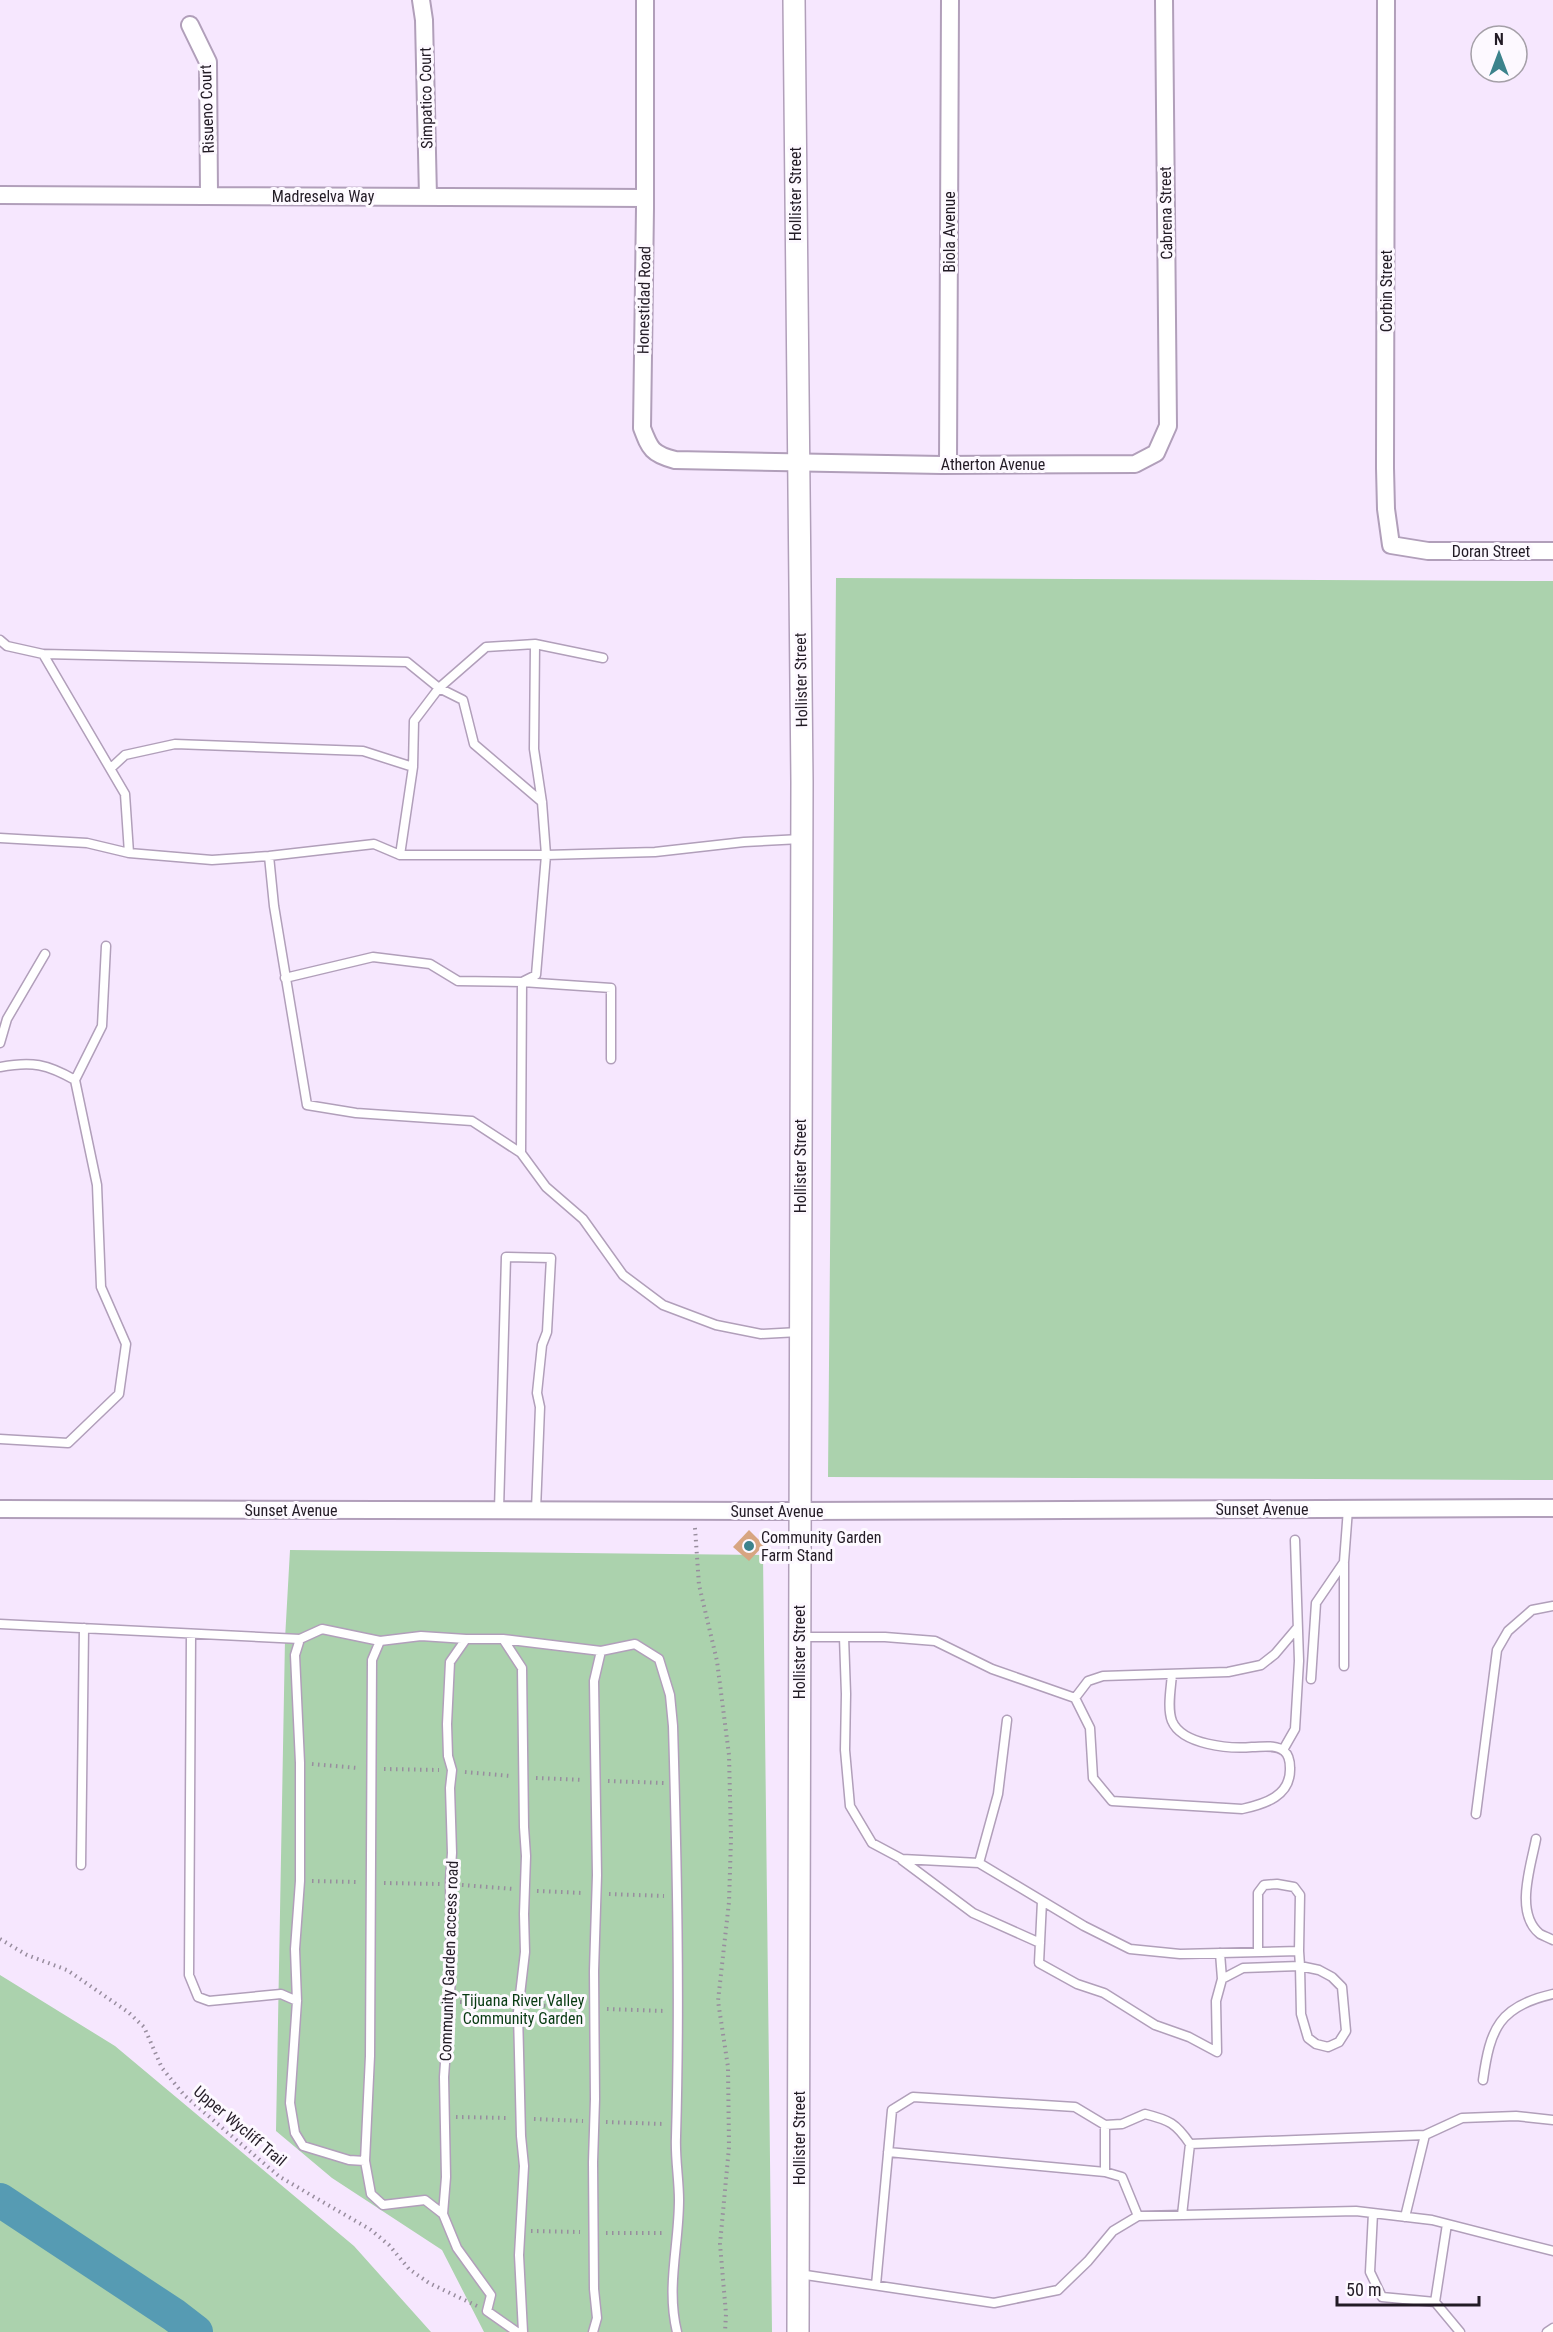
<svg xmlns="http://www.w3.org/2000/svg" width="1553" height="2332" font-family="'Roboto Condensed',sans-serif">
	<style>
		.green { fill: #abd2ad }
		.lines { fill: none; stroke-linecap: round; stroke-linejoin: round }
		.river { stroke: #569bb3; stroke-width: 34 }
		.building { fill: #d7a581 }
		.service-casing { stroke: #b19fba; stroke-width: 11 }
		.minor-casing { stroke: #b19fba; stroke-width: 20 }
		.tertiary-casing { stroke: #b19fba; stroke-width: 24 }
		.path { stroke: #988d9e; stroke-width: 4; stroke-dasharray: 1.5 4.5; stroke-linecap: butt }
		.service { stroke: #fff; stroke-width: 8 }
		.minor { stroke: #fff; stroke-width: 16 }
		.tertiary { stroke: #fff; stroke-width: 21 }
		.poi-dot { fill: #3c838c; stroke: #fdf9ff; stroke-width: 2 }
		.labels { text-anchor: middle; dominant-baseline: central; stroke-width: 6; stroke-linejoin: round; paint-order: stroke }
		.street-label { font-size: 16px; fill: #221b25; stroke: #fdf9ff }
		.poi-label { font-size: 16px; fill: #221b25; stroke: #fdf9ff; text-anchor: start }
		.park-label { font-size: 16px; fill: #083b12; stroke: #fdf9ff }
	</style>
	<rect width="100%" height="100%" fill="#f6e7fe"/>
	<path class="green" d="M836,578L1553,581V1480L828,1477Z
		M290,1550L763,1555L772,2332H484L442,2250L332,2178L276,2131L285,1639Z
		M0,1975L115,2046L354,2246L431,2332H0Z"/>
	<g class="lines">
		<path class="river" d="M0,2200L174,2315L196,2332"/>
	</g>
	<path class="building" d="M749,1530L764,1545L749,1561L733,1547Z"/>
	<g class="lines">
		<g class="service-casing">
			<path id="service" d="M0,640L7,646L43,654L125,794L129,853
				M535,644L534,749L542,802L546,855L536,975L522,982L521,1153L546,1187L583,1219L623,1275L663,1305L716,1325L761,1334L799,1332
				M43,654L407,662L439,688L463,700L474,744L542,802
				M111,768L125,755L175,744L363,751L413,767
				M0,838L87,843L129,853L212,860L269,856L374,844L400,855H546L655,852L744,842L801,839
				M400,855L413,767L414,721L439,688L486,647L535,644L603,658
				M269,856L274,906L307,1105L356,1113L472,1121L521,1153
				M285,978L373,957L430,964L458,981L522,982L611,988V1059
				M0,1043L7,1019L45,954
				M0,1067C32,1061 47,1064 75,1080L97,1185L101,1287L126,1344L119,1394L68,1443L0,1439
				M75,1080L102,1026L106,946
				M499,1510L506,1257L551,1258L547,1332L542,1345L537,1393L540,1407L536,1510
				M1344,1563V1666
				M0,1624L300,1639
				M191,1634L189,1975L198,1997L209,2001L281,1994L297,2001
				M799,1637H885L935,1641L992,1669L1075,1698L1090,1728L1093,1778L1112,1801L1242,1809C1265,1804 1291,1796 1290,1768C1290,1762 1289,1755 1284,1751C1276,1744 1262,1747 1252,1747C1230,1749 1182,1745 1172,1721C1167,1708 1171,1688 1172,1674
				M844,1637L846,1694L845,1750L850,1806L872,1843L902,1859L979,1863L1084,1926L1130,1949L1180,1954L1299,1951
				M503,1639L601,1651
				M1311,1679L1316,1603L1344,1562L1348,1509
				M1075,1698L1088,1681L1103,1676L1228,1672L1261,1665L1275,1654L1297,1628
				M1283,1750L1295,1729L1299,1661L1295,1540
				M1476,1814L1497,1650L1508,1631L1532,1610L1553,1606
				M1536,1839C1531,1866 1514,1913 1540,1934C1544,1936 1549,1938 1553,1940
				M902,1860L973,1913L1040,1943
				M979,1863L998,1794L1007,1720
				M81,1865L84,1628
				M1042,1901L1039,1963L1077,1984L1104,1993L1155,2025L1189,2037L1217,2052L1216,2001L1222,1979L1243,1968L1300,1966L1319,1970L1332,1977L1342,1987L1346,2031L1339,2042L1328,2047L1316,2044L1308,2038L1301,2014L1300,1966L1299,1951L1300,1895L1294,1887L1277,1884L1264,1885L1258,1893V1952
				M1220,1953L1222,1979
				M1483,2080C1490,2029 1499,2006 1553,1994
				M1105,2125V2172L1122,2177L1138,2216
				M888,2152L1105,2172
				M365,2161L349,2160L303,2146L295,2133L290,2103L297,2001L295,1949L300,1881V1763L295,1655L300,1639L322,1629L380,1641
				M1373,2213L1370,2272L1382,2297L1435,2302L1447,2224
				M443,2214L425,2200L383,2205L371,2194L365,2161L370,2056L372,1660L380,1641L421,1636L466,1639
				M1182,2215L1190,2144L1425,2135L1462,2118L1516,2116L1553,2120
				M1405,2217L1425,2135
				M799,2274L994,2303L1058,2290L1088,2261L1113,2231L1138,2216L1356,2211L1432,2220L1553,2251
				M876,2285L892,2110L913,2097L1075,2107L1105,2125L1122,2124L1145,2114C1169,2120 1176,2123 1190,2144
				M1435,2302L1460,2332
				M517,2332L487,2311L491,2295L457,2248L443,2214L446,2177L444,2077L451,1978L450,1880L452,1853L450,1788L452,1770L448,1756L447,1724L450,1662L466,1639H503L522,1668L524,1827L526,1856L524,1914L525,1952L518,2012L521,2136L524,2166L519,2255L523,2332
				M593,2332L597,2318L594,2289L593,2162L595,2099L594,1971L597,1875L594,1681L601,1651L635,1644L659,1659L670,1695L673,1726C677,1863 680,2000 676,2137C675,2158 679,2179 679,2200C679,2245 666,2287 677,2332
				M1547,2332L1553,2328"/>
		</g>
		<g class="minor-casing">
			<path id="minor" d="M421,0L424,20L428,197
				M645,0V208L642,428C650,449 652,454 675,460L942,465L1135,464L1156,453L1168,426L1164,0
				M1386,0L1385,468L1386,509L1391,545L1428,551H1553
				M190,25L208,62L209,195
				M0,195L645,198
				M948,465L950,0
				M0,1509L799,1511L1553,1508"/>
		</g>
		<g class="tertiary-casing">
			<path id="tertiary" d="M794,0L802,782L798,2332"/>
		</g>
		<path class="path" d="M695,1528L699,1585L717,1661L729,1755L731,1838L729,1902L718,2001L728,2067L729,2147L720,2244L726,2314L725,2332
			M312,1764L358,1768
			M384,1769L439,1770
			M465,1772L511,1776
			M536,1778L583,1780
			M608,1781L664,1783
			M312,1881L359,1882
			M384,1883L440,1884
			M462,1885L514,1889
			M537,1891L583,1893
			M609,1894L664,1896
			M0,1939L27,1955L67,1970L128,2012L144,2027L162,2068L184,2095L234,2138L280,2177L371,2230L389,2245L409,2269L429,2283L477,2306
			M460,2002L507,2004
			M532,2005L582,2008
			M607,2009L665,2011
			M456,2117L508,2118
			M534,2119L583,2121
			M606,2122L664,2124
			M531,2231L580,2232
			M606,2233H664"/>
		<use href="#service" class="service"/>
		<use href="#minor" class="minor"/>
		<use href="#tertiary" class="tertiary"/>
	</g>
	<circle class="poi-dot" cx="749" cy="1546" r="6"/>
	<g class="labels">
		<g class="street-label">
			<text transform="translate(426 98) rotate(-91)">Simpatico Court</text>
			<text transform="translate(207 109) rotate(-92)">Risueno Court</text>
			<text transform="translate(795 194) rotate(-90)">Hollister Street</text>
			<text x="323" y="196">Madreselva Way</text>
			<text transform="translate(1166 213) rotate(-91)">Cabrena Street</text>
			<text transform="translate(949 232) rotate(-90)">Biola Avenue</text>
			<text transform="translate(1386 291) rotate(-90)">Corbin Street</text>
			<text transform="translate(644 300) rotate(-89)">Honestidad Road</text>
			<text x="993" y="464">Atherton Avenue</text>
			<text x="1491" y="551">Doran Street</text>
			<text transform="translate(801 680) rotate(-91)">Hollister Street</text>
			<text transform="translate(800 1166) rotate(-90)">Hollister Street</text>
			<text x="1262" y="1509">Sunset Avenue</text>
			<text x="291" y="1510">Sunset Avenue</text>
			<text x="777" y="1511">Sunset Avenue</text>
			<text transform="translate(799 1652) rotate(-90)">Hollister Street</text>
			<text transform="translate(449 1961) rotate(-88)">Community Garden access road</text>
			<text transform="translate(240 2126) rotate(40)">Upper Wycliff Trail</text>
			<text transform="translate(799 2138) rotate(-90)">Hollister Street</text>
		</g>
		<g class="poi-label">
			<text x="761" y="1537">Community Garden<tspan x="761" dy="18">Farm Stand</tspan></text>
		</g>
		<g class="park-label">
			<text x="523" y="2000">Tijuana River Valley<tspan x="523" dy="18">Community Garden</tspan></text>
		</g>
	</g>
	<g transform="translate(1499 54)"><circle r="28" fill="#fdf9ff" stroke="#a5a0a8" stroke-width="1.5"/>
	<path d="M0-4.5L10 22L0 15L-10 22Z" fill="#3c838c"/>
	<text y="-9" font-size="16" font-weight="bold" text-anchor="middle" fill="#221b25">N</text>
	</g>
	<path d="M1337 2296v9h142v-9" fill="none" stroke="#221b25" stroke-width="3"/>
	<text x="1346" y="2296" font-size="18" fill="#221b25" stroke="#fdf9ff" stroke-width="4.5" paint-order="stroke">50 m</text>
</svg>
